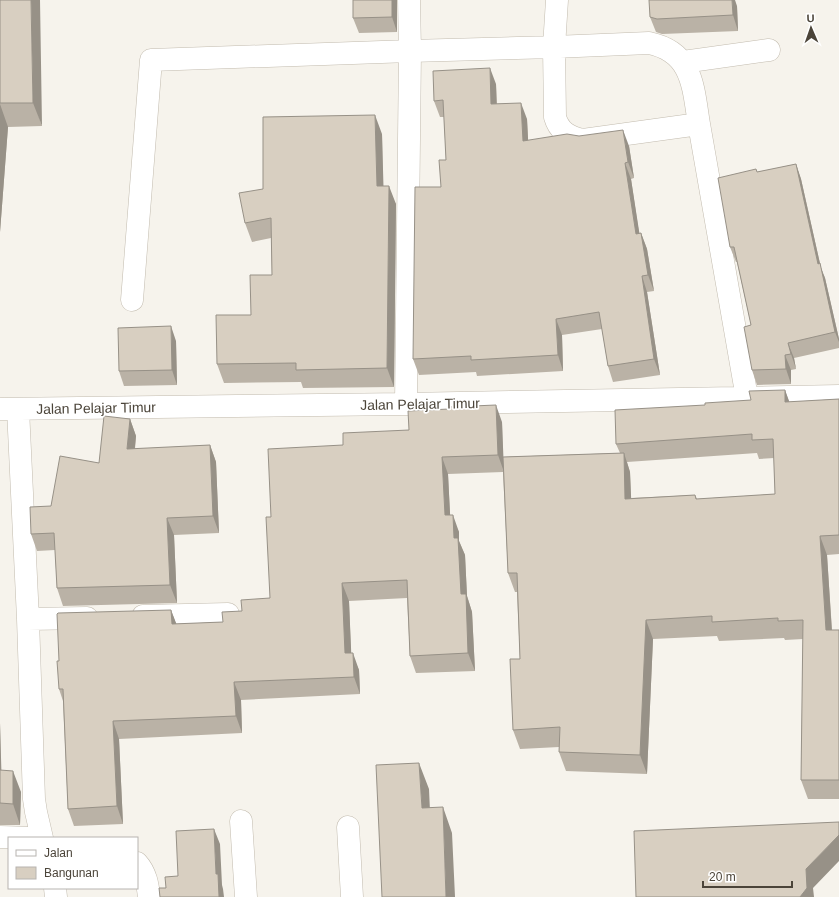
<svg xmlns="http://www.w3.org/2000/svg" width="839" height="897" font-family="Arial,sans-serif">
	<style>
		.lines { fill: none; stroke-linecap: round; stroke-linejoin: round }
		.minor-casing { stroke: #c2bbae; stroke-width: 23 }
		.minor { stroke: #fff; stroke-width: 22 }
		.wall { fill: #bab2a6; fill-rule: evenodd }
		.shaded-wall { fill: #979187 }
		.building { fill: #d8cfc1; stroke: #979187 }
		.labels { text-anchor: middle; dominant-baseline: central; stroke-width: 3.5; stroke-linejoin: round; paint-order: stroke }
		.street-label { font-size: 14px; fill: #4b4439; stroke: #fff }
	</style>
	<rect width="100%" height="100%" fill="#f6f3ec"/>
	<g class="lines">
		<g class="minor-casing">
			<path id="minor" d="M557,0L554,47L555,117C559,131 568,137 583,140L699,124L747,398
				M683,62L769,50
				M132,300L151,60L410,51L554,47L649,43C693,52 693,87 699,124
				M406,404L410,51L409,0
				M0,409L406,404L839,396
				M18,409L28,619L34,799L36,812L42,838
				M143,616L228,614
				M28,619L87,618
				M241,821L246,897
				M348,827L352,897
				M0,837L32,838
				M137,863C146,873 148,885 149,897
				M55,888L56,897"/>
		</g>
		<use href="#minor" class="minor"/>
	</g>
	<path class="wall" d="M0,0L42,126L8,127L0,232Z
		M353,0H397V32L359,33L353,18Z
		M737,6L738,31L662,34L656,32L650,17Z
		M496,84L497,104L527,119L528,140L629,146L634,178L631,179L639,233H641L647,249L654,291L647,292L660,375L613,382L608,366L602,329L562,335L563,371L477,376L476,372L419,375L413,359L441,187L446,160L444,117H440L434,101Z
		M382,134L383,186L396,204L394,387L303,388L301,382L224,383L217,364L251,315L272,275L271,238L252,242L245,223L263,189Z
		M796,164L801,179L821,268L825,278L839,339V348L794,358L796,369L791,370V384L757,385L752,370L751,325L737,262H736L730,247L758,172Z
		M176,341L177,385L124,386L119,371Z
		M785,390L789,402L839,399V554L827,555L832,630H839V799H808L801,780L803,639L785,640L784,638L719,641L717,636L653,639L647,774L566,771L559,752V747L520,749L513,730L520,659L517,592H515L508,573L503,472L448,474L450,515L459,532V541L465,555L467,596L472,612L475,671L416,673L410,656L407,598L349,601L351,653L359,670L360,694L241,700L242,733L119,739L123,824L74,826L68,809L63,701L59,689V661L171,610L176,624L223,622L242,611L270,598L271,517L343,445L409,430L502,422L503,457L620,453L616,444L705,405L751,400ZM757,453L759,459L774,458L775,494L697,499L695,495L631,498L630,472L627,462Z
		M130,419L136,436L135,449L210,445L216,462L219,533L174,535L177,603L63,606L57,588L55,550L37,551L31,534L99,463Z
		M0,723L1,770L21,792L20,825H0Z"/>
	<path class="shaded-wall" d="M31,0H40L42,126L33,103Z
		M392,0H397V32L392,17Z
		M732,0H735L737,6L738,31L733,15Z
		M490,68L496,84L497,120L491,104Z
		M521,103L527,119L529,157L523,141Z
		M0,104L8,127L0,232Z
		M375,115L382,134L384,205L377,186Z
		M623,130L629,146L634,178L628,162Z
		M625,163L631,179L642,250L636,234Z
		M796,164L801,179L821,268L825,278L839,339V342L835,332L818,264Z
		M389,186L396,204L394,387L387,368Z
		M641,233L647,249L654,291L648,275Z
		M642,276L647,292L660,375L654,359Z
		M556,319L562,335L563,371L558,355Z
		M171,326L176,341L177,385L172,370Z
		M788,343L794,358L796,369L791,354Z
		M785,355L791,370V384L786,369Z
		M785,390L792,409L785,402Z
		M496,405L502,422L504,472L498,455Z
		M130,419L136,436L133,466L127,449Z
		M210,445L216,462L219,533L213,516Z
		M624,453L630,472L632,518L625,499Z
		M442,457L448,474L451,532L445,515Z
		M453,515L459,532V541L465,555L467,596L472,612L475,671L468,653L454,538Z
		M167,518L174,535L177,603L170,585Z
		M820,536L827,555L833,649L826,630Z
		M342,583L349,601L352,671L345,653Z
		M171,610L178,628L172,624Z
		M646,620L653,639L647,774L640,755Z
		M353,653L359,670L360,694L354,677Z
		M234,682L241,700L242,733L236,716Z
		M113,721L119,739L123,824L117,806Z
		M0,723L2,792L0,787Z
		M419,763L429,789L431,834L422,808Z
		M13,771L21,792L20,825L13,804Z
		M443,807L452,833L455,897H446Z
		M214,829L220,844L222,885L223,889L224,897H219L216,874Z
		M839,835V861L813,888L814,897H800L806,869Z"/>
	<path class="building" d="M0,0H31L33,103H0Z
		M353,0H392V17L353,18Z
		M649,0H732L733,15L657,19L650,17Z
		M490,68L491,104L521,103L523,141L567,134L579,136L623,130L628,162L625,163L636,234L641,233L648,275L642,276L654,359L608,366L599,312L556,319L558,355L471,360V356L413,359L415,187H441L439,160H446L443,100L434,101L433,71Z
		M375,115L377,186H389L387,368L296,370V363L217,364L216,315H251L250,275H272L271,218L245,223L239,193L263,189V117Z
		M796,164L818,264L820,263L835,332L788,343L791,354L785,355L786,369L752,370L744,327L751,325L734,247H730L718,178L756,169L757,172Z
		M171,326L172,370L119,371L118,328Z
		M785,390V402L839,399V535L820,536L826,630H839V780H801L803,620L778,621V618L712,622V616L646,620L640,755L559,752L560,727L513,730L510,659H520L517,573H508L503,457L624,453L625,499L695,495L696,499L775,494L773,439L752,440V434L616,444L615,410L705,405V403L751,400L749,391Z
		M496,405L498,455L442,457L445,515H453L454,538H458L461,594H466L468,653L410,656L407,580L342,583L345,653H353L354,677L234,682L236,716L113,721L117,806L68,809L63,689H59L57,661H59L57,614L58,613L171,610L172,624L223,622L222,612L242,611L241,600L270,598L266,517H271L268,449L343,445V433L409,430L408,411L449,409V407Z
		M104,416L130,419L127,449L210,445L213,516L167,518L170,585L57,588L54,533L31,534L30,507L51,506L60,456L99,463Z
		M419,763L422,808L443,807L446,897H382L376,765Z
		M0,770L13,771V804L0,803Z
		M839,822V835L806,869L807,888L800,897H636L634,831Z
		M214,829L216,874H218L219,897H160L159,888H166L165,877L178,876L176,831Z"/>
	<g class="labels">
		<g class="street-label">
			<text transform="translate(420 404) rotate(-1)">Jalan Pelajar Timur</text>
			<text transform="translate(96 408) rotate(-1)">Jalan Pelajar Timur</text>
		</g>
	</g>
	<rect x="8" y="837" width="130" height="52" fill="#ffffff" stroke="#b7b4b0"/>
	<rect x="16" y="850" width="20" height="6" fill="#ffffff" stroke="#b7b4b0"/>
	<text x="44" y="857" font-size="12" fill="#4b4439">Jalan</text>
	<rect x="16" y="867" width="20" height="12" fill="#d8cfc1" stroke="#b7b4b0"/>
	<text x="44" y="877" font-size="12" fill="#4b4439">Bangunan</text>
	<g transform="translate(811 28) rotate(358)" stroke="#ffffff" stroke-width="3" paint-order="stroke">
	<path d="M0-3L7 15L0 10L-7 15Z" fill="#4b4439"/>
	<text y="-6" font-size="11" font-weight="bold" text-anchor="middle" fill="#4b4439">U</text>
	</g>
	<path d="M703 881v6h89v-6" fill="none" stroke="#4b4439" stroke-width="2"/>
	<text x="709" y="881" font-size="12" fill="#4b4439" stroke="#ffffff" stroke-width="3" paint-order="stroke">20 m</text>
</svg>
